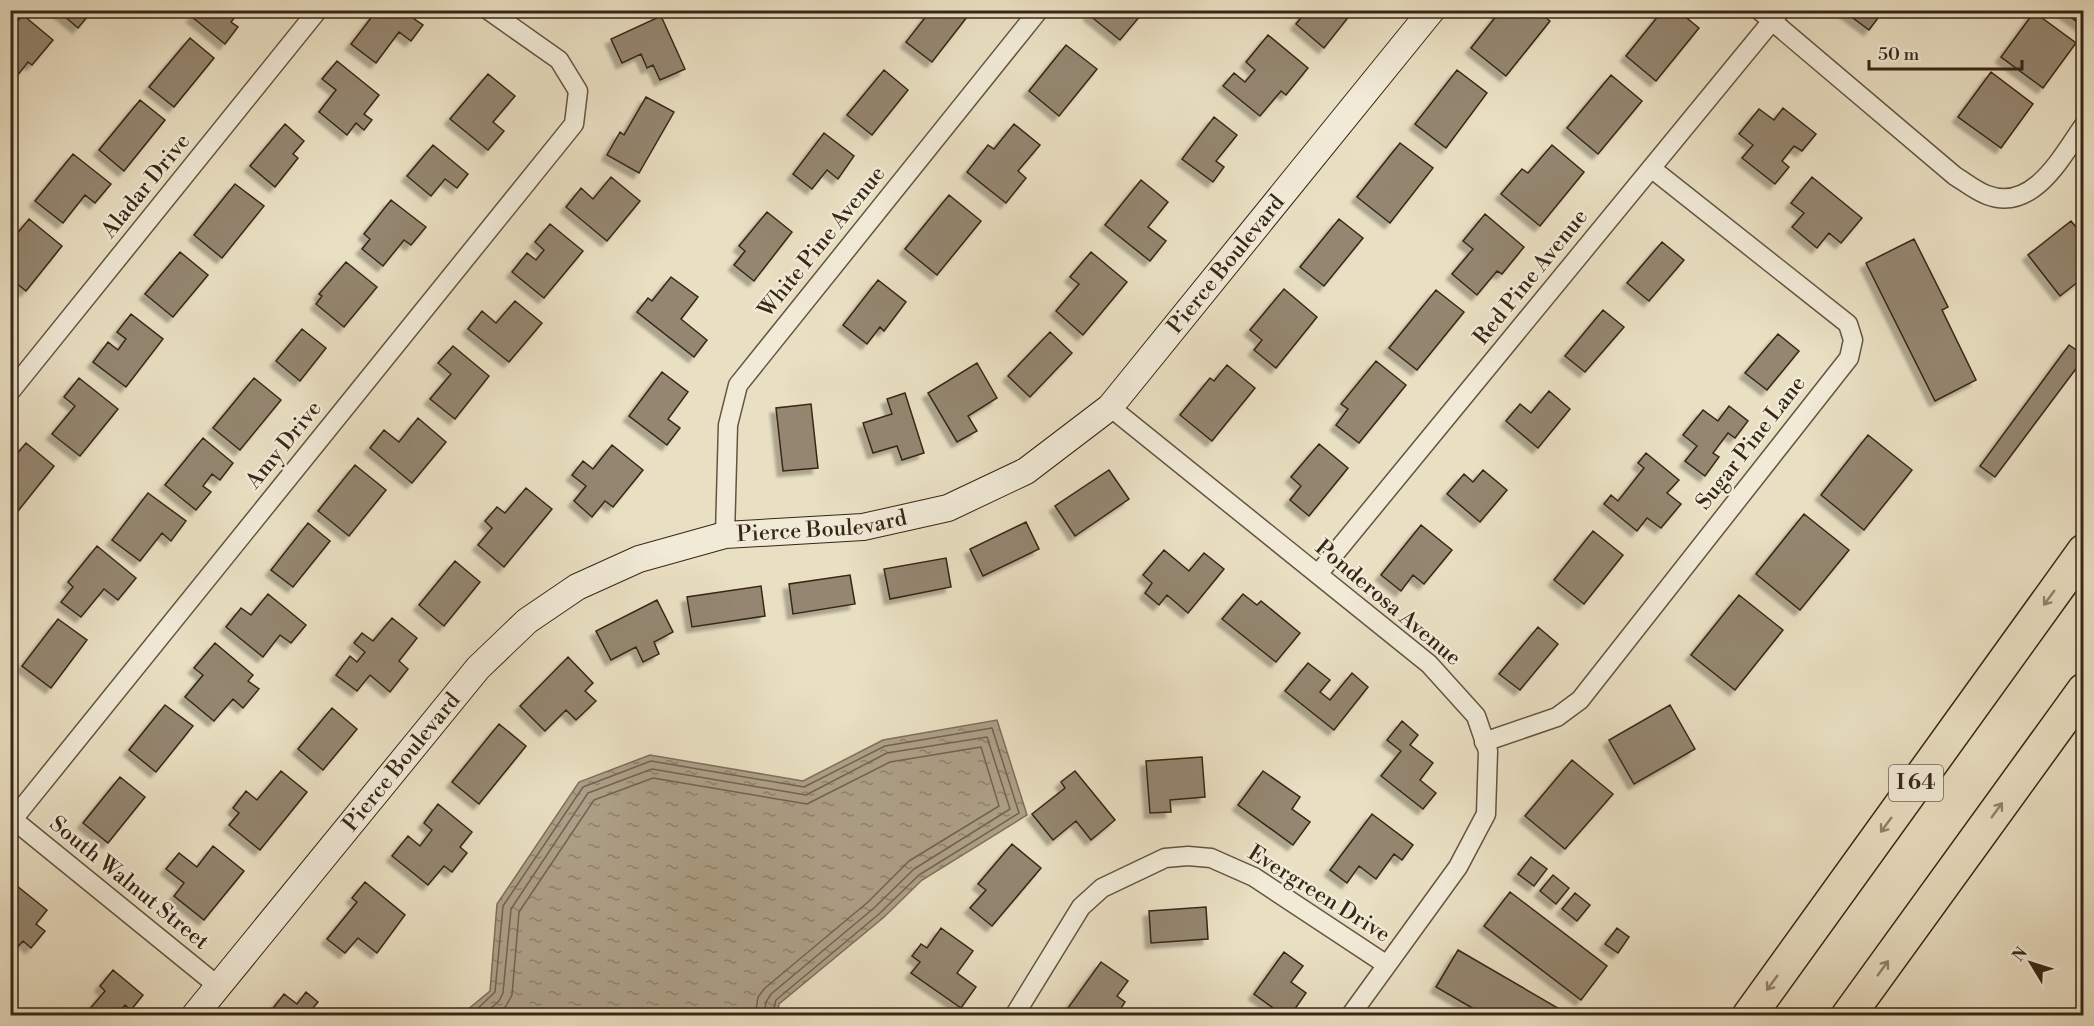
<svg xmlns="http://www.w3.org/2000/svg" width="2094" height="1026" font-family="'Libre Bodoni',serif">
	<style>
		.water { fill: url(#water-ripples); stroke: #7e6f5a; stroke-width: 1.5 }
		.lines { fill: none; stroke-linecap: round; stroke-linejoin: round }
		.shore { stroke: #72634f; stroke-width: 1.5 }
		.building { fill: #94866f; stroke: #382616; stroke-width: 1.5; filter: url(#shadow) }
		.street-casing { stroke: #645441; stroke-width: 21 }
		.secondary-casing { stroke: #382616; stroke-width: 28 }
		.highway-casing { stroke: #382616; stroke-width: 36 }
		.street { stroke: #f1ead7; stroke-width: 18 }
		.secondary { stroke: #f1ead7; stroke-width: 26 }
		.highway { stroke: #e9dfc2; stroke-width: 33 }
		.oneway { stroke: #90826c }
		.labels { text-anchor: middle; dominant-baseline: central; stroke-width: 5; stroke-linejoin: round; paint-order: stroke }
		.shield { fill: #f1ead7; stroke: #706150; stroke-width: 1.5 }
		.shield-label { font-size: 21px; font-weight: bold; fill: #382616 }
		.street-label { font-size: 22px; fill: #382616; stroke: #f1ead7 }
	</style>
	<defs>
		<pattern id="water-ripples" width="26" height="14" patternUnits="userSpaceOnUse" patternTransform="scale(1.5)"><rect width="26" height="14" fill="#ada088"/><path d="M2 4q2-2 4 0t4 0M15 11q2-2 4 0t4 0" fill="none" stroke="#8e826e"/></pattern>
		<filter id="shadow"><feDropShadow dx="-5.5" dy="5.5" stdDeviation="1.5" flood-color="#0004"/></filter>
	</defs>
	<rect width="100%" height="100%" fill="#e9dfc2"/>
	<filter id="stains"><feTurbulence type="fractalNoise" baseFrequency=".00333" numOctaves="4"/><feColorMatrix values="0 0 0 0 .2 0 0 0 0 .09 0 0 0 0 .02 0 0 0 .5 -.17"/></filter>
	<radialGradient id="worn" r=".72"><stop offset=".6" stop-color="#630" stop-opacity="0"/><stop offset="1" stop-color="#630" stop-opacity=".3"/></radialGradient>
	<path class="water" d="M997,720L1027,815L922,880L883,918L779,1004L777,1015H461L490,991L497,904L579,782L650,755L803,781L883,740Z"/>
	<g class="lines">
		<path class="shore" d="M470,1016L495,992L503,906L583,787L651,761L804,787L885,746L992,728L1019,813L919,875L879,914L776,1000L772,1016
			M482,1016L499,1001L503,993L511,909L588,793L652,769L806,795L887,753L987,737L1010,809L914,869L874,908L771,994L766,1002L764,1016
			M495,1016L506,1006L512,995L519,912L594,800L653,778L807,804L890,762L981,747L999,806L909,861L868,902L765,988L758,997L755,1016"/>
	</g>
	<path class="building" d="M57,10H93L78,28Z
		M198,10H240L231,22L238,27L225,44L192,17Z
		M377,10H415L417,12L413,18L423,25L411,41L399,32L376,63L351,44Z
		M931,10H959L967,17L932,62L906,42Z
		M1093,10H1145L1120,40L1089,15Z
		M1307,10H1354L1324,48L1296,24Z
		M1501,10H1536L1550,21L1506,76L1471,48Z
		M1663,10H1677L1699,28L1656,81L1626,56Z
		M1846,10H1884L1869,30L1845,12Z
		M2061,10H2084V27Z
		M2034,12L2076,43L2043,88L2001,57Z
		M23,15L53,40L32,65L28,62L17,76L10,70V30Z
		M661,16L685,69L660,80L653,65L647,68L641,54L622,63L611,39Z
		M1268,35L1308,68L1286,95L1281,91L1260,116L1223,86L1234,73L1245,82L1255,70L1246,62Z
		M190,38L214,58L174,107L149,87Z
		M1066,45L1097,69L1059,116L1029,91Z
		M337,61L379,95L364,114L372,120L364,130L356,123L347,135L319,112L336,90L322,79Z
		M884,70L908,90L872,135L847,115Z
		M1457,70L1487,93L1446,148L1415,124Z
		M1991,72L2033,104L2001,148L1958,117Z
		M488,74L515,96L493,122L504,131L488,150L450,119Z
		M1611,75L1642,101L1598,154L1567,128Z
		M646,97L674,112L639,173L607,155L620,132L624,135Z
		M140,100L165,120L124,171L99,150Z
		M1783,108L1816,134L1802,151L1794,146L1782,161L1789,167L1775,184L1742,158L1753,145L1739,134L1759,109L1774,120Z
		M1214,117L1237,135L1216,161L1224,167L1213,182L1182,159Z
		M285,124L304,141L293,154L298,158L275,187L250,166Z
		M1014,124L1040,145L1018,171L1026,178L1006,203L967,172L988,145L994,149Z
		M824,133L854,156L838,179L827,170L812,189L793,174Z
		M1400,143L1433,168L1390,223L1357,197Z
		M433,145L468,174L457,188L445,179L431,196L407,176Z
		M1552,145L1584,172L1540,226L1501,194L1522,169L1528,173Z
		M73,154L111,184L95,203L85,195L63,223L35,201Z
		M611,177L640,201L607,241L566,207L581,188L593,199Z
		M1812,177L1862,218L1841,243L1829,233L1817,248L1792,227L1804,213L1791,203Z
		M1141,180L1168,202L1148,227L1166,241L1150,261L1105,225Z
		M235,184L264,206L222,258L194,235Z
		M949,195L981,221L937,275L905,249Z
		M391,200L426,227L411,245L404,240L383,266L362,249L370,239L364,234Z
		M767,212L792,232L754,281L734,265L745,251L739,246Z
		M1485,214L1524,247L1502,274L1497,271L1477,295L1452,274L1473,249L1463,241Z
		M29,219L62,246L26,291L10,278V242Z
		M1339,219L1363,238L1324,286L1300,267Z
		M2071,221L2084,237V277L2060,296L2028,255Z
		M550,224L583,251L544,298L512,272L527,253L536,260L544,250L535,242Z
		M1914,239L1948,307L1942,310L1976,380L1935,401L1866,263Z
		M1662,242L1684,260L1649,301L1627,283Z
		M180,252L208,275L173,317L145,294Z
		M1091,252L1127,282L1083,335L1056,311L1079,284L1070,277Z
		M346,262L377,287L344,327L316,304L322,296L319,294Z
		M671,277L698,297L681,319L707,340L694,357L637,312L648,298L652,301Z
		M878,280L906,302L884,331L880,327L867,344L843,325Z
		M1284,289L1317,317L1276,368L1254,350L1262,340L1250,330Z
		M1436,290L1464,312L1417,370L1389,348Z
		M515,301L542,323L509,362L468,329L482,311L496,323Z
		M1603,310L1624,327L1585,372L1565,356Z
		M131,314L163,339L126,387L93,362L108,342L118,350L126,339L117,332Z
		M302,329L326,348L300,381L276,361Z
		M1050,332L1072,353L1030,397L1008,376Z
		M1778,334L1799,351L1767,390L1745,373Z
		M2069,345L2084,355V358L1995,477L1980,466Z
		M453,346L489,376L455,419L430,399L451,374L438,363Z
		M1376,361L1406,385L1359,443L1336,425L1348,409L1341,404Z
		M977,363L997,398L968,416L977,431L957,442L928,393Z
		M1227,365L1255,388L1212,441L1180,415L1210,378L1214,381Z
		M662,372L688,392L668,419L680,428L667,445L629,416Z
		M79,378L118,409L80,456L52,434L75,406L64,397Z
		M254,378L281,400L240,450L213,428Z
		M1549,391L1570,409L1538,448L1506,421L1520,404L1531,413Z
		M905,393L924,453L902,460L897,446L873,453L863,423L892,414L887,399Z
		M811,404L818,468L783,471L776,408Z
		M1729,406L1748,421L1735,438L1728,433L1713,453L1719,457L1705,476L1685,461L1697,446L1683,435L1703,410L1718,421Z
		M418,418L446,442L412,483L370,448L384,430L399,442Z
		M1868,435L1912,470L1864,530L1821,495Z
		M203,438L233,463L220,480L212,474L203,486L211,492L196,510L165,485Z
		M26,443L54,466L18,511L10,505V462Z
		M1319,444L1348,468L1309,516L1290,500L1301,486L1291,477Z
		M612,445L643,470L613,507L605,501L592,517L574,501L586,486L572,475L583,461L593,469Z
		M1646,453L1679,480L1667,493L1681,504L1661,528L1647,518L1637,531L1604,504L1611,495L1618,501L1644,468L1638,463Z
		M355,465L386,490L349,536L318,511Z
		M1109,470L1129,499L1075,536L1055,506Z
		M1483,470L1507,490L1480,522L1447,494L1464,474L1473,482Z
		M526,488L552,509L504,567L478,545L492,528L485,521L497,507L505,513Z
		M148,493L186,521L171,541L162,533L140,561L112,540Z
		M1804,514L1849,550L1800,610L1756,574Z
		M1026,522L1039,549L983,576L970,549Z
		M308,523L330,541L293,587L271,570Z
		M1421,525L1452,550L1424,584L1413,575L1401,591L1381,575Z
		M1593,531L1623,555L1584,604L1554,580Z
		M97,546L136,578L118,600L104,589L81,617L61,602L73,587L68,582Z
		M1164,550L1189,571L1204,553L1224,569L1188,613L1167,595L1159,605L1145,593L1152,583L1143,575Z
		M946,558L951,587L890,599L884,569Z
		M455,561L480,582L444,626L419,605Z
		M850,575L855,604L793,614L789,584Z
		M761,586L765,616L692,627L687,597Z
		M268,594L306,625L291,643L280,635L263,657L226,627L241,608L251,615Z
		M1243,594L1257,605L1261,601L1300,633L1276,662L1222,619Z
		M1739,595L1783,630L1735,690L1691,655Z
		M657,600L673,632L654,642L659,654L643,662L636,647L611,660L596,631Z
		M392,618L417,638L399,661L408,669L390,692L370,675L357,691L336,675L350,656L357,662L365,652L354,643L362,633L373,641Z
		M58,619L87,640L51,688L22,666Z
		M1538,627L1558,644L1520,690L1499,674Z
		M215,643L253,675L248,681L259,689L243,708L233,699L214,721L185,697L203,675L194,668Z
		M568,657L593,683L585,691L596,701L576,720L566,710L545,731L520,706Z
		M1308,663L1330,680L1320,692L1330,700L1352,673L1368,687L1334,730L1285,691Z
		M165,705L193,726L156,772L129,750Z
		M1670,705L1695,749L1634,784L1609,740Z
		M332,708L357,729L323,770L298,749Z
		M1402,721L1418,735L1410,745L1433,763L1420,780L1436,793L1423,809L1381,776L1401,751L1387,740Z
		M499,724L526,746L479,804L452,782Z
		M1202,757L1205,797L1170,800L1171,812L1150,813L1146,761Z
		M1572,760L1613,794L1565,849L1525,816Z
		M281,771L307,792L260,850L229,825L239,813L233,808L246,791L257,800Z
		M1075,771L1115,820L1091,840L1076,821L1053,840L1032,814L1065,788L1061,782Z
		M1263,771L1300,797L1292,809L1310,822L1293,845L1238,805Z
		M120,777L145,797L108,843L83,823Z
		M438,804L472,832L460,847L467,853L452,872L444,866L428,885L392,856L408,836L420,846L432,830L424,823Z
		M1372,814L1413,845L1402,860L1394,854L1376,879L1359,866L1347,883L1330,870Z
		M1012,844L1041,868L992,926L970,908L986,890L978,884Z
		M213,846L244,871L204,920L174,896L184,883L166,869L179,853L197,867Z
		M1531,857L1547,869L1534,886L1518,874Z
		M1553,875L1569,888L1556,904L1540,891Z
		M365,882L405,915L377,953L358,938L345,953L327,939L357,902L352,898Z
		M17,886L47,910L36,924L45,931L31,948L23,941L10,955V894Z
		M1510,892L1607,966L1581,1000L1484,926Z
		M1575,893L1590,905L1577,921L1562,909Z
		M1206,907L1208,939L1151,943L1149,911Z
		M941,928L973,951L957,973L976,987L961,1008L911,973L920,962L912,956L921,944L927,948Z
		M1617,928L1629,937L1618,953L1605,944Z
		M1458,950L1563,1011L1561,1016H1486L1436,987Z
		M1284,952L1303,966L1291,982L1306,993L1290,1016H1284L1254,994Z
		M1101,962L1128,981L1117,996L1125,1002L1116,1016L1110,1012L1108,1016H1079L1068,1008Z
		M113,970L143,995L131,1010L125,1005L117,1016H94L88,1011L105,991L100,986Z
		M306,992L318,1002L313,1008L322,1016H267L284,994L297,1004Z"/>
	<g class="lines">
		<g class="street-casing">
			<path id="street" d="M1759,10L1955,176C1965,182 1976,191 1987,195C2033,213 2062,156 2084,125
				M10,392L318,10
				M1110,407L1429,664L1476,716L1488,751L1486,814L1458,867L1350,1016
				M725,535L728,425L738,385L1039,10
				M1318,574L1781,10
				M1484,742L1557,717L1580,700L1849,358L1853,340L1848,324L1651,168
				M10,817L218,986
				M10,823L574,124L578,91L559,60L488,10
				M1014,1016L1081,907L1102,888L1165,858L1188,856L1211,858L1254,877L1387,965"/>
		</g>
		<g class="secondary-casing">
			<g id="secondary">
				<path id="s1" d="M194,1016L478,668L527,621L577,587L639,559L725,535L863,527L948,508L1026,471L1110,407L1432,10"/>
			</g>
		</g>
		<g class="highway-casing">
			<path id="highway" d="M1749,1016L2084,551
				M1848,1016L2084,690"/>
		</g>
		<use href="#street" class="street"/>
		<use href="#secondary" class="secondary"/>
		<use href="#highway" class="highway"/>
	</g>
	<defs><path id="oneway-shaft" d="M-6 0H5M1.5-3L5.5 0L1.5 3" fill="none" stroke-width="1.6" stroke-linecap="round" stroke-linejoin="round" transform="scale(1.5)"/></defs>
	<g class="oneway">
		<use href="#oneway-shaft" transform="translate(2049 598) rotate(126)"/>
		<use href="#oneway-shaft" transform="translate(1997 810) rotate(-54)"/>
		<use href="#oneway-shaft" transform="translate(1886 825) rotate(126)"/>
		<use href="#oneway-shaft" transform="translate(1883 968) rotate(-54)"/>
		<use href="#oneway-shaft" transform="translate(1772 983) rotate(126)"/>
	</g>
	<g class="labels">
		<rect class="shield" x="1889" y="765" width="54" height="36" rx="4.5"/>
		<g class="shield-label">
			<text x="1916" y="783">I 64</text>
		</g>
		<g class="street-label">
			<text transform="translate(146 186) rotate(-51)">Aladar Drive</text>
			<text transform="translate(822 242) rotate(-51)">White Pine Avenue</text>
			<text stroke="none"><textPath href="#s1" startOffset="1336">Pierce Boulevard</textPath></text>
			<text transform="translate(1531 277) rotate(-51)">Red Pine Avenue</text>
			<text transform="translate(1751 443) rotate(-52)">Sugar Pine Lane</text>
			<text transform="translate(284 445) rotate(-51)">Amy Drive</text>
			<text stroke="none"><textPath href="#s1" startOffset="832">Pierce Boulevard</textPath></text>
			<text transform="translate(1388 603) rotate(40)">Ponderosa Avenue</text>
			<text stroke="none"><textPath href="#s1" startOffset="328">Pierce Boulevard</textPath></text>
			<text transform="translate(129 883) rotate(39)">South Walnut Street</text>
			<text transform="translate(1319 894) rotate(32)">Evergreen Drive</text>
		</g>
	</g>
	<rect width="2094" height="1026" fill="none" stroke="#e9dfc2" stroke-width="36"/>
	<rect x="12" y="12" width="2070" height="1002" fill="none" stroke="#382616" stroke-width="3"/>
	<rect x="18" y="18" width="2058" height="990" fill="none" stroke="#382616" stroke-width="1.5"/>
	<g transform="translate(2031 963) rotate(308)" stroke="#f1ead7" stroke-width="4.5" paint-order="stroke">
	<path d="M0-4.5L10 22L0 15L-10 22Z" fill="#382616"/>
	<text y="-9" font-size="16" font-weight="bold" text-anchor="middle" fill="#382616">N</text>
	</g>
	<path d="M1869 60v9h153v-9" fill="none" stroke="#382616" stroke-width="3"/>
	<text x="1878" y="60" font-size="18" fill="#382616" stroke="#f1ead7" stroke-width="4.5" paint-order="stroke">50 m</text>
	<rect width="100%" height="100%" filter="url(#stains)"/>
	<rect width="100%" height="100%" fill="url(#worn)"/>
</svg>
